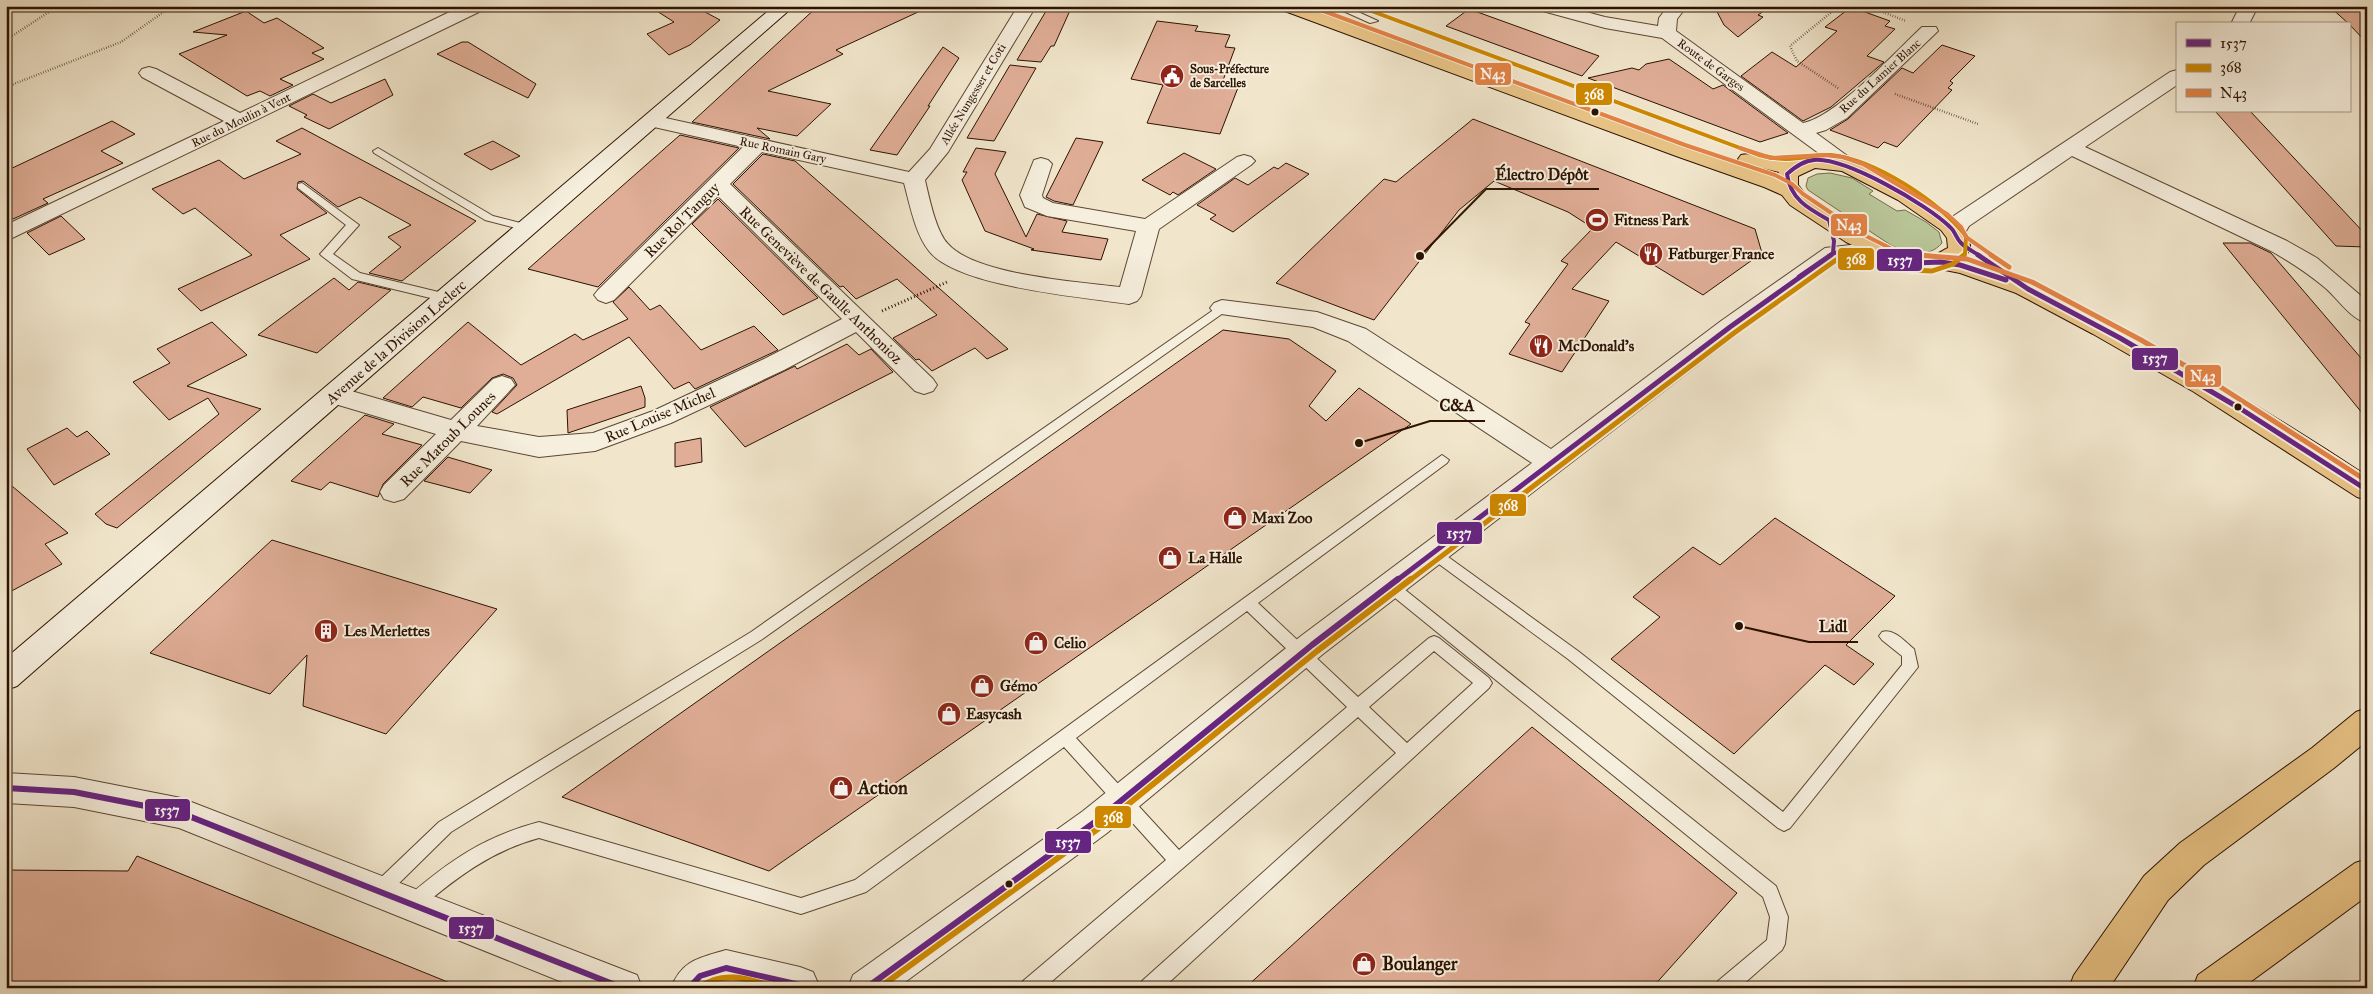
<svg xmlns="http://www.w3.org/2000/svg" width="2373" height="994" font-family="'IM FELL Great Primer',serif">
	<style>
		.green { fill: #b9c598; stroke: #726c4c }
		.building { fill: #e0ae97; stroke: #2c1200 }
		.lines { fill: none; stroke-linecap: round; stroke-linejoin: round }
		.lane-casing { stroke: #5d4733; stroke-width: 2 }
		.street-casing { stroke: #5d4733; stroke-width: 2 }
		.secondary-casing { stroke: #2c1200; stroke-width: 2 }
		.primary-casing { stroke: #2c1200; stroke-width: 2 }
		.path-far1 { stroke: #2c1200; stroke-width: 2.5; stroke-dasharray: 0.5 2; stroke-linecap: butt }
		.path { stroke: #2c1200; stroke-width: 3; stroke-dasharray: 1 2.5; stroke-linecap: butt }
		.lane { fill: #f6efde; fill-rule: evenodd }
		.street { fill: #f6efde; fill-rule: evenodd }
		.secondary { fill: #f6efde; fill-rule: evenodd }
		.primary { fill: #e8c386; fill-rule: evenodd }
		.bus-1-far2-casing { stroke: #f6efde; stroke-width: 6 }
		.bus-1-far1-casing { stroke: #f6efde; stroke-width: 9 }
		.bus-1-casing { stroke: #f6efde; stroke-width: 10 }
		.bus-2-far2-casing { stroke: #f6efde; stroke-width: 6 }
		.bus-2-far1-casing { stroke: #f6efde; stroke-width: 9 }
		.bus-2-casing { stroke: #f6efde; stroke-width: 10 }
		.bus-3-far1-casing { stroke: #f6efde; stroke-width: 6 }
		.bus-3-casing { stroke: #f6efde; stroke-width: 9 }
		.bus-1-far2 { stroke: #662483; stroke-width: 4 }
		.bus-1-far1 { stroke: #662483; stroke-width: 5 }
		.bus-1 { stroke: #662483; stroke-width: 6 }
		.bus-2-far2 { stroke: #ce8800; stroke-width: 4 }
		.bus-2-far1 { stroke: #ce8800; stroke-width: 5 }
		.bus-2 { stroke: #ce8800; stroke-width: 6 }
		.bus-3-far1 { stroke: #e38244; stroke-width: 4 }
		.bus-3 { stroke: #e38244; stroke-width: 5 }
		.bus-dot { fill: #2c1200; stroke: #f6efde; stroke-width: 2 }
		.labels { text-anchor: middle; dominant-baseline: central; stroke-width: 4; stroke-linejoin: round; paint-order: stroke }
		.far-street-label { font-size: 12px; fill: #2c1200; stroke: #f6efde }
		.far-poi-label { font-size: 12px; font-weight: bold; fill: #2c1200; stroke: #f6efde; text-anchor: start }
		.street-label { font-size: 15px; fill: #2c1200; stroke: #f6efde }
		.poi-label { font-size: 15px; font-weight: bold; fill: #2c1200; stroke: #f6efde; text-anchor: start }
		.near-poi-label { font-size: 18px; font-weight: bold; fill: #2c1200; stroke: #f6efde; text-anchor: start }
		.leader { fill: none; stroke: #2c1200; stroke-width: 2 }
		.callout-dot { fill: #2c1200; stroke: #f6efde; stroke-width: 2 }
		.callout-label { font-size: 16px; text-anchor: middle; font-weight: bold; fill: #2c1200; stroke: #f6efde; stroke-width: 4; stroke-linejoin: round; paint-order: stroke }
		.line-badge { stroke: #f6efde; stroke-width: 2 }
		.badge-label { font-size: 14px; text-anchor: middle; font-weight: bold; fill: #fff }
	</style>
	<rect width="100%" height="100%" fill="#f1e6cc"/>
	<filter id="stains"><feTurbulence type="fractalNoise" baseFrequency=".004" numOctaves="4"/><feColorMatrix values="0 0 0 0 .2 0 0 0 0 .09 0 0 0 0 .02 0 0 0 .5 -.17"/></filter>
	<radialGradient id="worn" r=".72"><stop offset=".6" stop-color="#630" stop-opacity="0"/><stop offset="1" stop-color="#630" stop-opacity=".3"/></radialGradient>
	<path class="green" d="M1830,173L1852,178L1873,191L1869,194L1897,211L1905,210L1926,222L1939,232L1942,243C1929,259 1905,253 1889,244L1808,190L1806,186L1808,178L1817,174Z"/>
	<path class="building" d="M649,6H694L720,20L690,45L669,55L647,34L674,22Z
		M818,6H931L836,50L843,54L768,91L831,104L797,136L757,128L770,139L692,122Z
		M1049,6H1072L1054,46H1051L1041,62L1017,60Z
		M1714,6H1771L1758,15L1763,17L1738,37L1724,25Z
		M2329,6H2367V43L2349,24Z
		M1851,7L1890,21L1885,26L1895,29L1867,56L1884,62L1831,107L1803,121L1741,76L1772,52L1796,67L1837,31L1825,27Z
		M1469,9L1505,22L1599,56L1582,76L1446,26Z
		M246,11L264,23L277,18L324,48L312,53L324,59L280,79L293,85L270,96L260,91L247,96L179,54L227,35L193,32Z
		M1157,21L1198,26L1195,31L1230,35L1225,47L1235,48L1222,83L1239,85L1220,134L1147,123L1163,85L1131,79Z
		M462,42H468L536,84L528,98L437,54Z
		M1942,45L1975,56L1950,81L1953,83L1948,88L1952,90L1897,147L1884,142L1878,148L1830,130L1848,119L1902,68L1913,73Z
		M943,47L959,58L928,106H930L897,155L870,150Z
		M1669,59L1713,89L1723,85L1788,133L1760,142L1588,78L1632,68L1639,70L1646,64Z
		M1010,65L1036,68L994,141L967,138Z
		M385,79L393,95L329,129L304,117L307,115L289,106L313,94L331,103Z
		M2215,111H2250L2367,236V247L2336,246Z
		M1473,119L1755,229L1762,253L1703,295L1616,242L1572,289L1609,301L1562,372L1509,354L1530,324L1525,322L1568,264L1561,261L1593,228L1568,212L1494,181L1459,210L1374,320L1276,283L1384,179L1396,182Z
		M112,121L135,134L101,151L123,163L43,199L48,203L13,219L6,212V171Z
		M302,128L476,221L402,281L369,273L401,247L388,237L411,225L360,197L338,207L303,181L298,182L297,189L327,213L280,235L310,259L201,311L178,289L252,255L195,208L183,214L152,189L219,160L244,179L301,154L276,141Z
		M680,135L739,148L598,287L528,269Z
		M1076,138L1103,142L1073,205L1054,201L1046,197Z
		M493,141L520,156L491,170L464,154Z
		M976,148L1006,152L995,174L1026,237L1037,214L1067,221L1062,232L1108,239L1101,260L1031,250L1034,249L985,231L962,180L967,172H963Z
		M1184,153L1216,169L1178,195L1173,192L1170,195L1142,180Z
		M763,154L795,161L1008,349L987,359L975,348L932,371L919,359L916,360L893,338L937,315L897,279L856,299L843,286L840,287L733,184Z
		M1286,163L1309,174L1233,232L1210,219L1216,215L1197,205L1235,178L1248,185L1274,167L1278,169Z
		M718,199L818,298L783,315L692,224Z
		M61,216L85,239L49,255L27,233Z
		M2223,243H2250L2271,253L2367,365V419Z
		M334,278L349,290L358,282L391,290L317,353L258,335Z
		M629,287L650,310L660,305L701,350L754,326L778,350L695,389L689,382L674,389L629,337L497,414L492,412L517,385L513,378L503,374L492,378L461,408L423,397L412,407L383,398L468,322L521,365L575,334L583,340L628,319L613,302Z
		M212,322L247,355L187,386L261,409L117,528L106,524L95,514L219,414L208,398L169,420L133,382L170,363L157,349Z
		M1223,330L1289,339L1336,371L1309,406L1326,421L1359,388L1411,424L769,871L562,797Z
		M847,344L859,355L871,349L893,372L745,447L710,407L795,366L797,369Z
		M641,386L645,398V407L568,433L567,410Z
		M365,415L394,424L382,434L422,445L383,484L378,497L330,482L321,490L291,481Z
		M67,428L77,437L87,431L110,454L54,485L27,449Z
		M701,438L702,462L675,467V443Z
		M448,457L451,458L492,470L470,493L424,481Z
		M6,481L68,533L45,544L62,564L6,594Z
		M1775,518L1895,596L1846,645L1874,664L1854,685L1825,665L1734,754L1611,659L1660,617L1633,597L1693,547L1720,565Z
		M272,540L497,609L386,734L303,706L307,655L270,694L150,653Z
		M1532,727L1737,893L1652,988H1245Z
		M137,856L460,987V988H6V870L128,871Z"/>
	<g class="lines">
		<g class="lane-casing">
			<path id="lane" d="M1332,6H1345L1378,21L1370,23Z
				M378,148L493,216L532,226L534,228L528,231L485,220L374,153L373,151Z
				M302,183L359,225L333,254L360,273L451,295L453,298L451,301L447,302L352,279L322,256L320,254L322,252L346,225L298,188V184Z
				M1222,304L1226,305L1228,308L1226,311L761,640L451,832L385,897L379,899L373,897L370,891L373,885L439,822L751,632Z
				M1442,455L1449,460L1447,463L1258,603L1358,697L1429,638L1434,636L1439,638L1489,678L1492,683L1489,688L1163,988H1140L1142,981L1396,753L1358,717L1044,988H1021L1023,981L1166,860L1064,747L866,892L801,914L539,838C491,851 456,878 418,910L412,912L406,910L403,904L406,898C449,861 483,837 539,822L801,898L855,880ZM1247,611L1347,707L1179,850L1076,738ZM1434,651L1473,683L1407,743L1369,707Z
				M1433,546L1578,651L1783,812L1902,665V656L1882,640L1879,636L1882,632C1894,628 1905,642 1914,649L1918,667L1790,828L1784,831L1778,828L1568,659L1428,556L1426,552L1428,548Z
				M1389,579L1394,581L1776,886L1788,917L1785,944L1782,950L1739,988H1716L1718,981L1767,940L1770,917L1763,897L1384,589L1382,585L1384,581Z"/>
		</g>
		<g class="street-casing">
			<path id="street" d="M462,6H486L483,10L6,241V225L224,121L142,77L139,73L142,69L149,67L156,69L240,113Z
				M1018,6H1036L948,152L925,180C929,197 936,232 948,244C975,275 1079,282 1120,287L1136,231L1047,216L1025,207L1020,195L1034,160L1041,158L1048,160L1052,164L1042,195L1043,198L1053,203L1145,219L1237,157L1244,155L1251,157L1255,161L1251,165L1159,229L1141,296L1137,301L1129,304C1083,297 957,287 929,251C915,233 910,205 904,183L762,152L730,184L933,379L937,385L933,391L924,394L915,391L856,332L784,370L671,423L595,451L539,457L461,441L404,499L394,502L384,499L380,492L384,485L436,434L325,401L321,395L325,389L334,386L451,420L493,379L502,376L511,379L515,385L477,426L539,437L593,433L653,411L766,358L842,319L718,196L614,300L606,303L598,300L594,295L598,290L743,147L645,125L642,121L645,117L652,115L909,172L930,149Z
				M1536,6H1564L1605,17L1658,26L1659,18L1668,6H1687L1677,19L1676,31L1803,123C1836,117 1895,52 1922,27H1936L1938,31L1847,118L1826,130L1816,133L1857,163L1861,167L1857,171L1850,173L1843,171L1662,38L1605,28L1539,10Z
				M2240,6H2258L2249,24H2231Z
				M2177,70V85L2085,147L2287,241L2317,258L2367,301V323C2349,318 2337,297 2323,286C2306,272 2289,261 2271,251L2072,156L1969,226L1963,236L1955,238L1947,236L1944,231L1952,217L2170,72Z
				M1859,244L1895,251L1898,256L1895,261L1887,263L1859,258L1839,260L1739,333L1323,654L1107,833L897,988H848L853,975L1083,811L1301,636L1532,463L1348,341L1313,327L1214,313L1210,308L1214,303L1222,300L1317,312L1366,329L1551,449L1721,321L1825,248Z
				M6,773L74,777L181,798L624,970L637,975L642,988H577L179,828L74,807L6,803Z
				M726,950L800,967L813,972L820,988L726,986L671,988C682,960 699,958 726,950Z"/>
		</g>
		<g class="secondary-casing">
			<path id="secondary" d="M774,6H794L17,686L6,690V658Z"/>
		</g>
		<g class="primary-casing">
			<path id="primary" d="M1279,6H1305L1690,148L1777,176L1779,172L1741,163L1738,159L1741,155C1753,152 1762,158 1774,159C1803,160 1825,153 1854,161C1875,167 2005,232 1961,259C2020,273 2072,301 2124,330C2207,375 2288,424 2367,476V500L2357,497L2194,392L2093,334L2016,293L1960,273L1940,269L1921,271L1891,264L1846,242L1790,205L1782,195L1764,187L1676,156L1282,10ZM1815,168L1842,171L1898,200L1941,230L1947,238L1948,248C1943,250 1939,254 1934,255C1896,265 1835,216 1806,195L1798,185V176Z
				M2367,708V741L2334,768L2204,865L2168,900L2109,988H2069L2074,975L2144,876L2180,843L2312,748L2356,712Z
				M2367,859V896L2242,988H2193L2198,975L2355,863Z"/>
		</g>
		<path class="path-far1" d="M1867,6L1906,21
			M6,40L58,6
			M6,87L121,42L172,6
			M1838,88L1797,61L1790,46L1839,6
			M1895,94L1978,124"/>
		<path class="path" d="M882,311L947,282"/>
		<use href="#lane" class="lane"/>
		<use href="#street" class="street"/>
		<use href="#secondary" class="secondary"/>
		<use href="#primary" class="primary"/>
		<g class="bus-1-far2-casing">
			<path id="bus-1-far2" d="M1829,256C1843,246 1866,253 1881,256
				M1829,256L1833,253L1834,241L1829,220C1809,209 1790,199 1787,174C1795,167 1803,161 1814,160C1845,157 1928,205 1950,227C1955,231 1956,238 1961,243C1966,248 1974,252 1980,256"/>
		</g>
		<g class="bus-1-far1-casing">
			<path id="bus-1-far1" d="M1875,255L1915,263L1941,262L1960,265L2006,280
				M1978,255L2028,289L2120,338L2241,409L2367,490
				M1799,277L1831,255
				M1396,581L1730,327L1831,255"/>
		</g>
		<g class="bus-1-casing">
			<path id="bus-1" d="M6,788L74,792L181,813L623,988
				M689,988L700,976L726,968L800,985L802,988
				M866,988L1095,822L1312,645L1398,579"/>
		</g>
		<g class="bus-2-far2-casing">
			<path id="bus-2-far2" d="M1358,6L1759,155C1768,157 1776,159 1785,159C1801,159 1815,154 1831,155C1876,160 1938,201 1966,236L1965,254L1963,256"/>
		</g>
		<g class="bus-2-far1-casing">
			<path id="bus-2-far1" d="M1409,581L1734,333L1836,260L1864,259L1912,270L1932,271L1953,264L1964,255"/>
		</g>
		<g class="bus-2-casing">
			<path id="bus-2" d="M699,988C723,969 751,980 778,988
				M879,988L1099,828L1317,651L1411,579"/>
		</g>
		<g class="bus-3-far1-casing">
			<path id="bus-3-far1" d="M1310,6L1685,145L1775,175L1792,184L1803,194L1864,235L1900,253L1931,256
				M1740,148L1771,158L1824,155L1843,157L1863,164L1947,214L1961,227L1966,237L1993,256"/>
		</g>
		<g class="bus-3-casing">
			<path id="bus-3" d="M1917,255L1967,259L2032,282L2141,340L2208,379L2367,481
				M1991,255L2009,267"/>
		</g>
		<use href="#bus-1-far2" class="bus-1-far2"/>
		<use href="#bus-1-far1" class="bus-1-far1"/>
		<use href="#bus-1" class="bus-1"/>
		<use href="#bus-2-far2" class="bus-2-far2"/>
		<use href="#bus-2-far1" class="bus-2-far1"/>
		<use href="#bus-2" class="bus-2"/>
		<use href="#bus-3-far1" class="bus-3-far1"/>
		<use href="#bus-3" class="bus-3"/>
	</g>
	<defs>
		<g id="civic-disc" transform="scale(1.25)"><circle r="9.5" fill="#8f2418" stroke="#f6efde"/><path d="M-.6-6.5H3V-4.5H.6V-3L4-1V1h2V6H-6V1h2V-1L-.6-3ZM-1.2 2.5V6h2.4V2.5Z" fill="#fff"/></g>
		<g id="stadium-disc" transform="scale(1.25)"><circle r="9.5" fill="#8f2418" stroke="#f6efde"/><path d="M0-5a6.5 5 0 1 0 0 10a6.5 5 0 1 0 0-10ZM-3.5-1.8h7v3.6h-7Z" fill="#fff"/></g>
		<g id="restaurant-disc" transform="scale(1.25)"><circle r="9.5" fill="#8f2418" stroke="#f6efde"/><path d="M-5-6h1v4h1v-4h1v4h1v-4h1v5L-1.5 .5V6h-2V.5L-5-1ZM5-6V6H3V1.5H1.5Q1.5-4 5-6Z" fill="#fff"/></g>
		<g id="shop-disc" transform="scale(1.25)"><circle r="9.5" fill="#8f2418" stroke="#f6efde"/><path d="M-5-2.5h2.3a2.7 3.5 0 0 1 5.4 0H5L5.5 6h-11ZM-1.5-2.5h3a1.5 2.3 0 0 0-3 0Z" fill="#fff"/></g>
		<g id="building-disc" transform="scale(1.25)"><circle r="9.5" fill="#8f2418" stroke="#f6efde"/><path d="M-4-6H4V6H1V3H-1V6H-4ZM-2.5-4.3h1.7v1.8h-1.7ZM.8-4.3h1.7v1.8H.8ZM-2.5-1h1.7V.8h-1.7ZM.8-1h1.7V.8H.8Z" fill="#fff"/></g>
	</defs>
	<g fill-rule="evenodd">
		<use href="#civic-disc" x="1172" y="76"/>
		<use href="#stadium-disc" x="1597" y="220"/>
		<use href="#restaurant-disc" x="1651" y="254"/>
		<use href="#restaurant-disc" x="1541" y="346"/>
		<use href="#shop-disc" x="1235" y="518"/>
		<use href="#shop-disc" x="1170" y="558"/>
		<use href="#building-disc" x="326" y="631"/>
		<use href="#shop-disc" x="1036" y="643"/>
		<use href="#shop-disc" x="982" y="686"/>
		<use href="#shop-disc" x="949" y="714"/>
		<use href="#shop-disc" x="841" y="788"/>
		<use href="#shop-disc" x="1364" y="964"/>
	</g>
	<g class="bus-dot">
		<circle cx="1595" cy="112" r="4.5"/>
		<circle cx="2238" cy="407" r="4.5"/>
		<circle cx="1009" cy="884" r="4.5"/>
	</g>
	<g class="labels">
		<g class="far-street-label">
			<text transform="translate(1711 65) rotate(36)">Route de Garges</text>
			<text transform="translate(1880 76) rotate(-42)">Rue du Lamier Blanc</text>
			<text transform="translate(973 94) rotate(-59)">Allée Nungesser et Coti</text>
			<text transform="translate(241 120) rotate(-26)">Rue du Moulin à Vent</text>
			<text transform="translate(783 150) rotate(12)">Rue Romain Gary</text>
		</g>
		<g class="far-poi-label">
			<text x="1190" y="69">Sous-Préfecture<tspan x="1190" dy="14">de Sarcelles</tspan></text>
		</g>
		<g class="street-label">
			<text transform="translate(682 220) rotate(-45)">Rue Rol Tanguy</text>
			<text transform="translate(821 285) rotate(44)">Rue Geneviève de Gaulle Anthonioz</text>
			<text transform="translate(396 342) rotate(-41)">Avenue de la Division Leclerc</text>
			<text transform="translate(660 415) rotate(-23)">Rue Louise Michel</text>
			<text transform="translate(448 439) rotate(-45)">Rue Matoub Lounes</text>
		</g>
		<g class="poi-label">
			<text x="1614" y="220">Fitness Park</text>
			<text x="1668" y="254">Fatburger France</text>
			<text x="1558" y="346">McDonald's</text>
			<text x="1252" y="518">Maxi Zoo</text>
			<text x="1188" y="558">La Halle</text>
			<text x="344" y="631">Les Merlettes</text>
			<text x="1054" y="643">Celio</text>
			<text x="1000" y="686">Gémo</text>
			<text x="966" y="714">Easycash</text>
		</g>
		<g class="near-poi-label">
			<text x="858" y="788">Action</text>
			<text x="1382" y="964">Boulanger</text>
		</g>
	</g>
	<path class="leader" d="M1420 256L1486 189H1599M1359 443L1430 421H1485M1739 626L1809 642H1858"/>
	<g class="callout-dot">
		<circle cx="1420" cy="256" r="5"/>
		<circle cx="1359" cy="443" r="5"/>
		<circle cx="1739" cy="626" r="5"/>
	</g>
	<g class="callout-label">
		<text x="1542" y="180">Électro Dépôt</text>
		<text x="1457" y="411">C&amp;A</text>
		<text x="1833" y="632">Lidl</text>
	</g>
	<g class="line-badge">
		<rect x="1474" y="62" width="38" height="24" rx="5" fill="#e38244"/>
		<rect x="1575" y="82" width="38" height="24" rx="5" fill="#ce8800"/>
		<rect x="1830" y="213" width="38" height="24" rx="5" fill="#e38244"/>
		<rect x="1837" y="247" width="38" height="24" rx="5" fill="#ce8800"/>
		<rect x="1876" y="248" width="47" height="24" rx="5" fill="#662483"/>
		<rect x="2131" y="347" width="48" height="24" rx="5" fill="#662483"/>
		<rect x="2184" y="364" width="38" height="24" rx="5" fill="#e38244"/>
		<rect x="1489" y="493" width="38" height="24" rx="5" fill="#ce8800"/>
		<rect x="1436" y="521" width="47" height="24" rx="5" fill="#662483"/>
		<rect x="144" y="798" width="47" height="24" rx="5" fill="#662483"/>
		<rect x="1094" y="805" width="38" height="24" rx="5" fill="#ce8800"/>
		<rect x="1044" y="830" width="48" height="24" rx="5" fill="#662483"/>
		<rect x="448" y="916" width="47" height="24" rx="5" fill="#662483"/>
	</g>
	<g class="badge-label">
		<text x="1493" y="79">N43</text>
		<text x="1594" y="99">368</text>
		<text x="1849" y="230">N43</text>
		<text x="1856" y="264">368</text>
		<text x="1900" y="265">1537</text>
		<text x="2155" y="363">1537</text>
		<text x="2203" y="381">N43</text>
		<text x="1508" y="510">368</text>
		<text x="1459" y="538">1537</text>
		<text x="167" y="815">1537</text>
		<text x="1113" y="822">368</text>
		<text x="1068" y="847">1537</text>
		<text x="471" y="933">1537</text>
	</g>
	<rect width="2373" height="994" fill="none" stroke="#f1e6cc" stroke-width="25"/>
	<rect x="8" y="8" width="2358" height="979" fill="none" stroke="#2c1200" stroke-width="2.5"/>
	<rect x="12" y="12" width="2348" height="969" fill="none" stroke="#2c1200"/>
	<rect x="2176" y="22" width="175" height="90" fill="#f6efde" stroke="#a59785"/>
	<rect x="2186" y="39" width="25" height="8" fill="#662483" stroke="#a59785"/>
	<text x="2220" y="48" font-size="15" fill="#2c1200">1537</text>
	<rect x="2186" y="64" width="25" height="8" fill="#ce8800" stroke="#a59785"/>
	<text x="2220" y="72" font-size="15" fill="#2c1200">368</text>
	<rect x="2186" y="89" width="25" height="8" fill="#e38244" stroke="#a59785"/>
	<text x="2220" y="98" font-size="15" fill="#2c1200">N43</text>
	<rect width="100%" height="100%" filter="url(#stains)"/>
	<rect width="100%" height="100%" fill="url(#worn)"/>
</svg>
